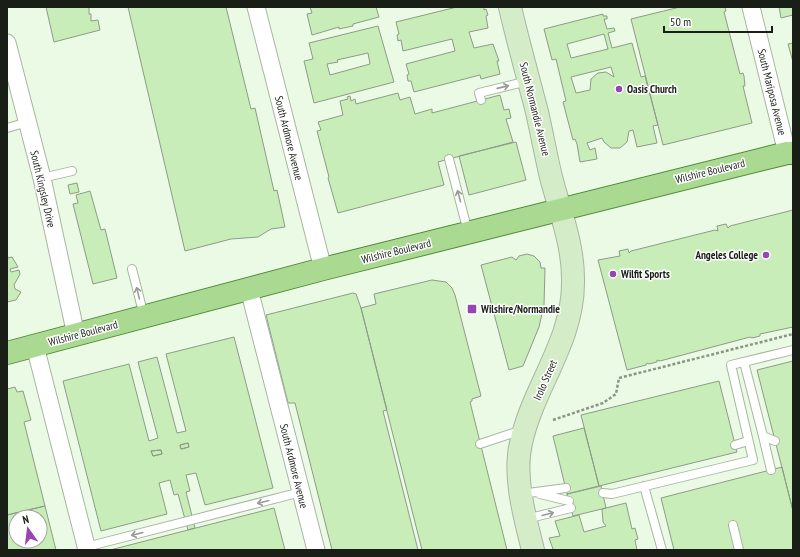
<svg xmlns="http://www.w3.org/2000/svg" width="800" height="557" font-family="'PT Sans Narrow',sans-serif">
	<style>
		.building { fill: #c8edb9; stroke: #8d9c87; fill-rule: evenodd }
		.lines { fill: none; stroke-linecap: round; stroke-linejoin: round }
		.lane-casing { stroke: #a7b6a1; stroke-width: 10 }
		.street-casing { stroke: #a7b6a1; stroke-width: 19 }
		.secondary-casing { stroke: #a7b6a1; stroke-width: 24 }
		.primary-casing { stroke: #538838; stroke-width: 24 }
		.path { stroke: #8a9586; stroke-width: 2.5; stroke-dasharray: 3 2; stroke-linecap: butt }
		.lane { stroke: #fff; stroke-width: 8 }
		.street { stroke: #fff; stroke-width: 17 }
		.secondary { stroke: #d5ecc9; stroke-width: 22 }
		.primary { stroke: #aada92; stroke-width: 22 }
		.oneway { stroke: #989a97 }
		.poi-dot { fill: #9845b4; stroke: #fff; stroke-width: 1.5 }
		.labels { text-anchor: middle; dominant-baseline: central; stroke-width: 3; stroke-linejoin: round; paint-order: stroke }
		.poi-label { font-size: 11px; font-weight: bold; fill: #191f17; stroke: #fff; text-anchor: start }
		.street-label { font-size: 11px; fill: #191f17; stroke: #fff }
	</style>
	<rect width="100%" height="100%" fill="#eafae4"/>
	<path class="building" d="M46,7H87L89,8V14H91V21L98,20L100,30L54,42Z
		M128,7H226L251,109L255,108L274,191L277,190L285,227L271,229L258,237L231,239L185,251Z
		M310,7H376L379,17L353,24V26L339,29V27L312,35L307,14L312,13Z
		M457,7H484V10L486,9L488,15L486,16L488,28L469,32L474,48L493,44L499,61H497L500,74L481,79L480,75L414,92L411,81H408L407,75L409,74L406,64L455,51L452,39L403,51L401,40L398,41L397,35L399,34L396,22Z
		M680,7H725L726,11L724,12L740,74L743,73L744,76L745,86H743L752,123L663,145L631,19Z
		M779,7H793V15L781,18Z
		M603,14V16H607V19H604L607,29L614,28L615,31L608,33L612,48L632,43L641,77L645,76L658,125L653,126L657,143L637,147L633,130L629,131L627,142L620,148H611L604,142L602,138L587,143L590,150L595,148L597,159L580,162L577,144L575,139L573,140L563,102L566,101L556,59L552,60L544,29ZM604,34L608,49L571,58L567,44ZM611,67L614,77L606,72L598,73L591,79L590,90L576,93L571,77Z
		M378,26L394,82L314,103L304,61L313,59L309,43ZM368,53L370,64L330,75L327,64L338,62L337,60Z
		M793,43V62L788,44Z
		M398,93L400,100L410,97L415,114L432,109V113L500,95L504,110L509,109L511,118L506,119L513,142L438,162L444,185L338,213L328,178L329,177L317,131L321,130L318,122L343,115L340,101L348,99L347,97L350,96L351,101L355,99L356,104Z
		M516,142L526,180L469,195L459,156Z
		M77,183L79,192L70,194L68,185Z
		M90,191L101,230L105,229L117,278L93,284L73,204L78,203L76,195Z
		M793,210V327L760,334V336L752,338L750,337L660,361L657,360V362L649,364L647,363L646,365L627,370L598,260L620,256L619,251L628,249L629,253L631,251L715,230L718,231L717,226L726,224L728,228L730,226Z
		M7,254L8,258L12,257L18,267L10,269L11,272L19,270L20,274L14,285L15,289L21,292L16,300L7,302Z
		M527,254L534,256L540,262L541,268H545L544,305L539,327L523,366L509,370L481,265L512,257L516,260L519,256Z
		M432,280L446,282L452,288L455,295L481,396L472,399V401L470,402L507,550H422L361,308L376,304L374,294Z
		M353,293L356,294L361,308L387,410L383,411L418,550H332L295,403H288L266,315Z
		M234,337L273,488L205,505L196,473L186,475L190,491L186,492L195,528L188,530L178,494L174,495L170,480L159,483L167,514L101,531L63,381L129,364L149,441L158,438L138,362L157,357L177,433L186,431L166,354ZM188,443L189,447L181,449L180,445ZM161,450L162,454L153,456L151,451Z
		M793,361V511L757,370Z
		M719,381L737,452L599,486L581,415Z
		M15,387L17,392L23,391L31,420L24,422L45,506L7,515V389Z
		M584,428L599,486L567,494L553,436Z
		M188,443L189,447L181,449L180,445Z
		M161,450L162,454L153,456L151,451Z
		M782,467L793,511V550H674L661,498Z
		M601,486L606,508L573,516L567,494Z
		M626,503L632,529L635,528L638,539L635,540L637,550H551L553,549L549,538L560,536L555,521L579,515L584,532L606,526L603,522L602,509Z
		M45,506L56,550H7V515ZM16,517H40V541H16Z
		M274,508L285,550H110L188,530Z"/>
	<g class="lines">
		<g class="lane-casing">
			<path id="lane" d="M481,100L479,93L528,81
				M7,128L28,122
				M449,159L468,232
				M42,178L72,171
				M132,269L144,316
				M744,362L763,436L775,441
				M763,436L771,470
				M480,444L522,430
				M735,445L748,441
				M644,486L662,550
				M603,493L612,494L753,460L731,365L793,350
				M521,494L566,488
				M540,494L569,501
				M526,519L571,508
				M733,525L739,550
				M86,547L301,492"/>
		</g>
		<g class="street-casing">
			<path id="street" d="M256,7L323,269
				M751,7L787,153
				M7,43L42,178L76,335
				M249,289L316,550
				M35,346L87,550"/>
		</g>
		<g class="secondary-casing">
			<path id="secondary" d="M510,7C518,42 528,77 537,112C542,134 546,156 551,177C560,212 574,246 573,283C573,342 533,387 521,443C513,476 525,518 533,550"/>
		</g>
		<g class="primary-casing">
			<path id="primary" d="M7,353L323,269L787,153H793"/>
		</g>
		<path class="path" d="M553,420L603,403L616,394L619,378L793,334"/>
		<use href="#lane" class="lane"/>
		<use href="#street" class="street"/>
		<use href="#secondary" class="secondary"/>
		<use href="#primary" class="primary"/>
	</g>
	<defs><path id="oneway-shaft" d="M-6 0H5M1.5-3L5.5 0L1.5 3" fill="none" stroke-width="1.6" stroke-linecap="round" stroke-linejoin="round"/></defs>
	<g class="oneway">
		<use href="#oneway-shaft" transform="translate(503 87) rotate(-13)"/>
		<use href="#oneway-shaft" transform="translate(459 196) rotate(-105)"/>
		<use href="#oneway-shaft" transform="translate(138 293) rotate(-104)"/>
		<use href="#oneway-shaft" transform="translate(263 502) rotate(166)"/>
		<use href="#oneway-shaft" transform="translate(548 514) rotate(-14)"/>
		<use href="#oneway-shaft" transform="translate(137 534) rotate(166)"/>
	</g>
	<g class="poi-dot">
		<circle cx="619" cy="89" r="4"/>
		<circle cx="766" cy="255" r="4"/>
		<circle cx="613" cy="274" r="4"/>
		<rect x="467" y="304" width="10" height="10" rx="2"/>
	</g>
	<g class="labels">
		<g class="poi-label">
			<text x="627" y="89">Oasis Church</text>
			<text x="758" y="255" text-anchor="end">Angeles College</text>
			<text x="621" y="274">Wilfit Sports</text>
			<text x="481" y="309">Wilshire/Normandie</text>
		</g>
		<g class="street-label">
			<text transform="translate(772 92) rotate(76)">South Mariposa Avenue</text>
			<text transform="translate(535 109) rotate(76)">South Normandie Avenue</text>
			<text transform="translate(289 138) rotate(76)">South Ardmore Avenue</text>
			<text transform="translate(710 171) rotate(-14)">Wilshire Boulevard</text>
			<text transform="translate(43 189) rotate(77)">South Kingsley Drive</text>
			<text transform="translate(396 251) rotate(-14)">Wilshire Boulevard</text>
			<text transform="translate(83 333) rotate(-15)">Wilshire Boulevard</text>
			<text transform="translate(545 380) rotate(-66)">Irolo Street</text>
			<text transform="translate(294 466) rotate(76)">South Ardmore Avenue</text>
		</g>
	</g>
	<rect width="800" height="557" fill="none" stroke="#191f17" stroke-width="16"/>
	<g transform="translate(28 529) rotate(346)"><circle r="19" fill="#ffffff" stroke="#a3a5a2"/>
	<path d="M0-3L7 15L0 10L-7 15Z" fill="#9845b4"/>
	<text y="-6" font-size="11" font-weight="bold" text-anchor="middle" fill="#191f17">N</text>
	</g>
	<path d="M664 26v6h108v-6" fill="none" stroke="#191f17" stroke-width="2"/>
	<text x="670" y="26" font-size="12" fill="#191f17" stroke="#ffffff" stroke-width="3" paint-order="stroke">50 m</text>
</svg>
